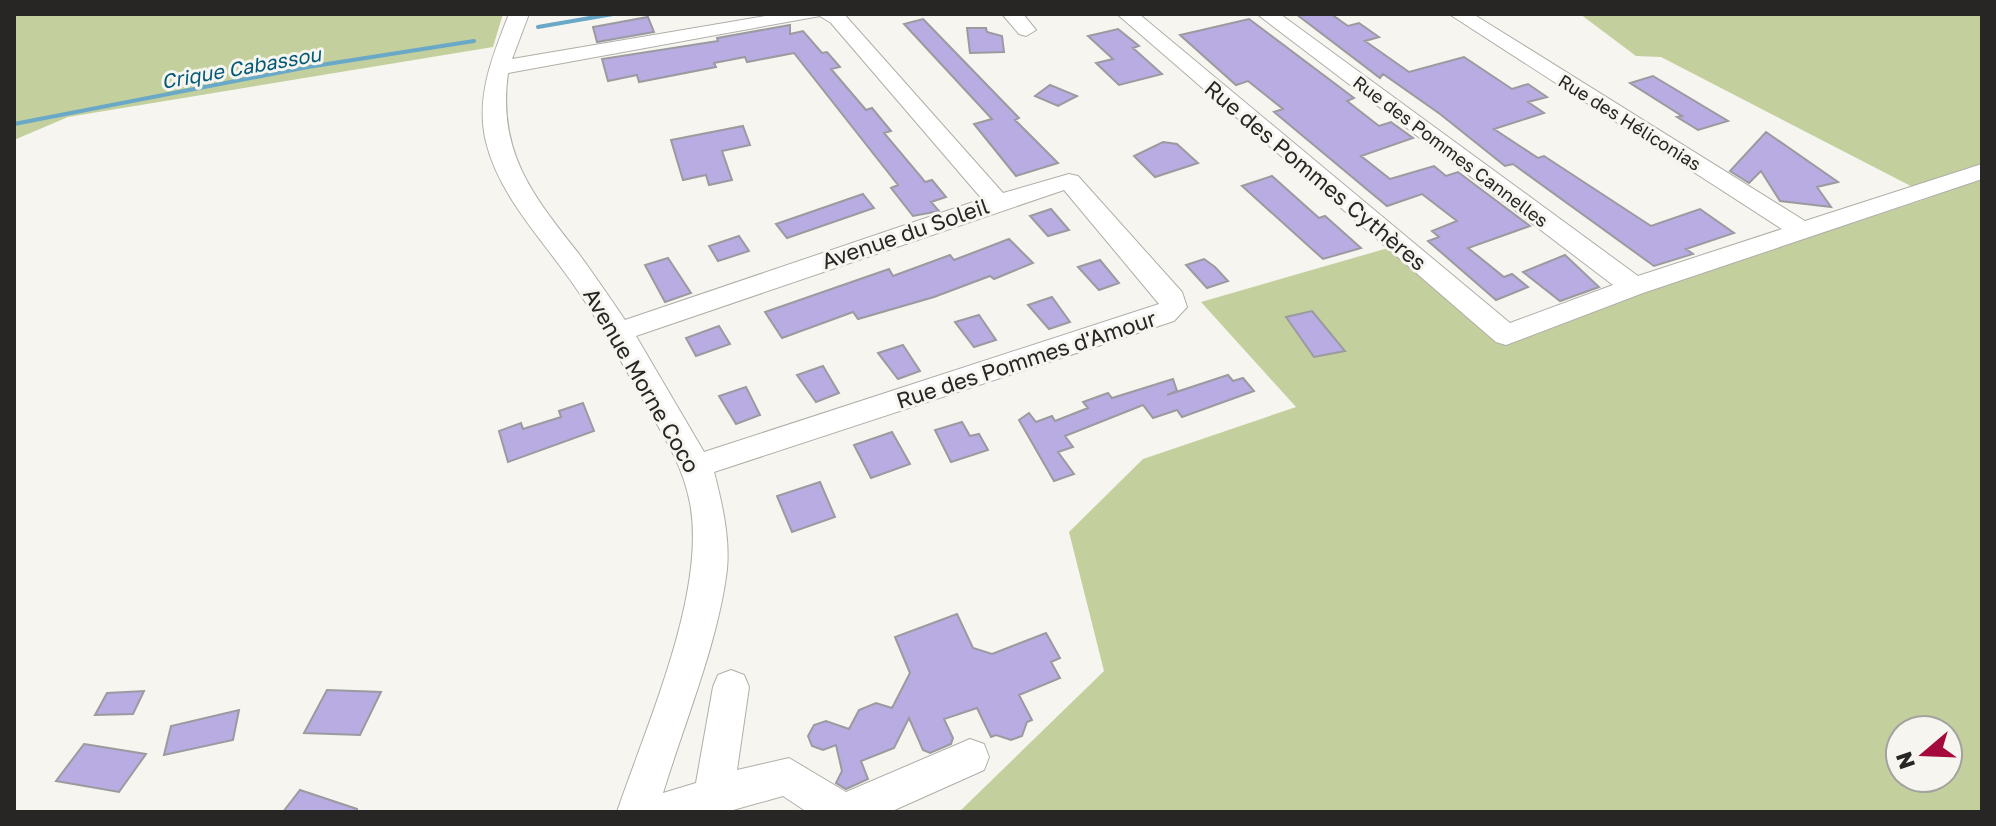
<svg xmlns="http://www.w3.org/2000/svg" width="1996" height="826" font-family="'Golos Text',sans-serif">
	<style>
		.green { fill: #c3d09e; fill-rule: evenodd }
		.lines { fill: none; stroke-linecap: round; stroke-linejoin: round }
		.stream { stroke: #69a8c6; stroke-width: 4 }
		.building { fill: #b8ace2; stroke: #9b9a9f; stroke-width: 2 }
		.minor-casing { stroke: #b0aea8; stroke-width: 2 }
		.minor { fill: #fff; fill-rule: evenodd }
		.labels { text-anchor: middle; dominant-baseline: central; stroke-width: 6; stroke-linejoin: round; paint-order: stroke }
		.far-street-label { font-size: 18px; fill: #272624; stroke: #f7f5ef }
		.far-water-label { font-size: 20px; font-style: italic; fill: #025a78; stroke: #f7f5ef }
		.street-label { font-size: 22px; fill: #272624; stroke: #f7f5ef }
	</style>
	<rect width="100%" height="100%" fill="#f7f5ef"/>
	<path class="green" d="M14,14H503L493,47L68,117L14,140Z
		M1580,14H1982V812H959L1104,671L1069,532L1143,459L1296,407L1201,302L1388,248L1500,340L1932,197L1661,57L1636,56ZM1900,730H1948V778H1900Z"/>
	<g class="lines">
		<path class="stream" d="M538,27L613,14
			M14,124L308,67L474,41"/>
	</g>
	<path class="building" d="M1296,14H1331L1348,26L1359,23L1379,37L1365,41L1409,72L1464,57L1512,89L1528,84L1547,97L1528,102L1544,113L1494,129L1538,158L1544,156L1651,226L1700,209L1734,233L1686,249L1693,254L1654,266L1513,164L1505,166L1440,114L1383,74L1380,78Z
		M648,17L654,32L597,42L593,27Z
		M923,19L1019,118L1015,120L1058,163L1016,176L974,124L992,119L904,24Z
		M1249,19L1354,98L1347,101L1379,126L1391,122L1413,138L1361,156L1390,179L1434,166L1446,176L1458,172L1530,226L1468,248L1504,277L1512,274L1528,287L1496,300L1428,241L1439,237L1432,231L1457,221L1422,194L1387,206L1274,112L1283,109L1248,81L1236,85L1180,35Z
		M790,25V34L803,31L822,53L827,52L840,67L831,69L866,110L872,108L891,131L884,133L922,178L925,182L932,180L946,197L931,202L939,211L913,216L891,188L898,185L794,53L747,62L745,57L714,63L716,67L639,82L637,75L608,81L602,59L718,41L717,38Z
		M967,28H986L987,32L1002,36L1004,52L970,53Z
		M1118,29L1139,46L1133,48L1162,74L1119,85L1096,63L1113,59L1088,36Z
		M1653,76L1728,121L1698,130L1677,117L1682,116L1630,83Z
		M1050,85L1077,96L1058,106L1035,96Z
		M743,126L750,145L722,151L732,180L709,185L706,175L683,180L671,140Z
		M1766,132L1838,182L1817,187L1831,207L1780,201L1761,171L1749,183L1730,171Z
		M1163,142L1177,144L1198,163L1155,177L1134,156Z
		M1272,176L1319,218L1325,216L1361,248L1323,259L1242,186Z
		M863,194L874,208L787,238L776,224Z
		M1051,209L1069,230L1048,236L1030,216Z
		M739,236L749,251L718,261L709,246Z
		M1009,239L1033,263L994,279L990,276L934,297L858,319L853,312L782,338L765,312L889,269L893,276L950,255L954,260Z
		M1565,255L1599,287L1560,301L1523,272Z
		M668,258L691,293L665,302L645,265Z
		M1204,259L1215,267L1228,281L1207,288L1186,265Z
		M1100,260L1119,283L1099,290L1078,267Z
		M1052,297L1070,322L1049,329L1028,305Z
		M1312,311L1345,351L1314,357L1286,317Z
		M979,315L996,340L974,347L955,322Z
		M719,326L730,344L696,356L686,338Z
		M903,345L920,371L898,379L878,353Z
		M823,366L839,393L816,402L797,375Z
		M1228,375L1233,381L1243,378L1254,391L1182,417L1177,410L1153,418L1143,405L1065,436L1073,447L1058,452L1074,474L1054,481L1019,420L1029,413L1036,422L1052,416L1055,421L1088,408L1083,402L1108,393L1112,398L1173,379L1177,391L1167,395Z
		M746,387L760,415L736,424L719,396Z
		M583,403L594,431L508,462L499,431L521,423L523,429L561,417L559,411Z
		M962,422L970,436L979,434L988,450L951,462L935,430Z
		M892,432L910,464L871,478L854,445Z
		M820,482L835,517L792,532L777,496Z
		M957,614L973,648L992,654L1046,633L1060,658L1051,662L1060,678L1019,695L1032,720L1027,722L1022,736L1011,740L996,735L991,737L977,708L944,719L953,738L951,744L930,753L923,750L909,718L894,748L861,761L868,779L846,789L836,783L842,771L836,745L823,750L812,746L808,736L814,725L826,721L849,729L859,710L876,703L892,708L910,673L895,637Z
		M327,690L381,692L360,735L304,733Z
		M144,691L133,714L95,715L107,693Z
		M239,710L233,740L164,755L171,726Z
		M84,744L146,754L119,792L56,781Z
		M300,790L357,809L356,812H283Z"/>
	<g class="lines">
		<g class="minor-casing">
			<path id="minor" d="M509,14H529L512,59L777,14H844L1003,193L1069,174L1078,176L1182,292L1187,307L1174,321L714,472C722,503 730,537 727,569C719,640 684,724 663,793L696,783L713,687L718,675L731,670L744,675L749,687L737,770L789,758L846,792L970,739L984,744L989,757L984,770L890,812H807L783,796L726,812H617C646,726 707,592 690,503C683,465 662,433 643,400C617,354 592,308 560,266C532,228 498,190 486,142C475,97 493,55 509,14ZM820,16L831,23L982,199L625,320C610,298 595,276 579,254C533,196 497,152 508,73ZM1064,190L1159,304L704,452L636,336Z
				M1002,14H1023L1036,30L1026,36L1019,34Z
				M1117,14H1139L1510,323L1613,285L1257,14H1280L1638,276L1782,229L1449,14H1473L1805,221L1982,164V179L1643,293L1506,345L1496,342Z"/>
		</g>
		<use href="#minor" class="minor"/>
	</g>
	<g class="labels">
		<g class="far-street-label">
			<text transform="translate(1630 122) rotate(32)">Rue des Héliconias</text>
			<text transform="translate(1451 151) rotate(37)">Rue des Pommes Cannelles</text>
		</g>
		<g class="far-water-label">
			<text transform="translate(241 67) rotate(-10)">Crique Cabassou</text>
		</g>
		<g class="street-label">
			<text transform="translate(1316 175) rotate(40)">Rue des Pommes Cythères</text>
			<text transform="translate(905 233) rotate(-19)">Avenue du Soleil</text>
			<text transform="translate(1026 359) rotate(-18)">Rue des Pommes d'Amour</text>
			<text transform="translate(642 380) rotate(60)">Avenue Morne Coco</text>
		</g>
	</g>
	<rect width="1996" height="826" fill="none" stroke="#272624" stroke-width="32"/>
	<g transform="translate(1924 754) rotate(251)"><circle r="38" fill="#f7f5ef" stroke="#a4a29e" stroke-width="2"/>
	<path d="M0-6L14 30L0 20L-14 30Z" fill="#a50a3d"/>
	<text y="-12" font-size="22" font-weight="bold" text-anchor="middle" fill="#272624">N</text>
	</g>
</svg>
